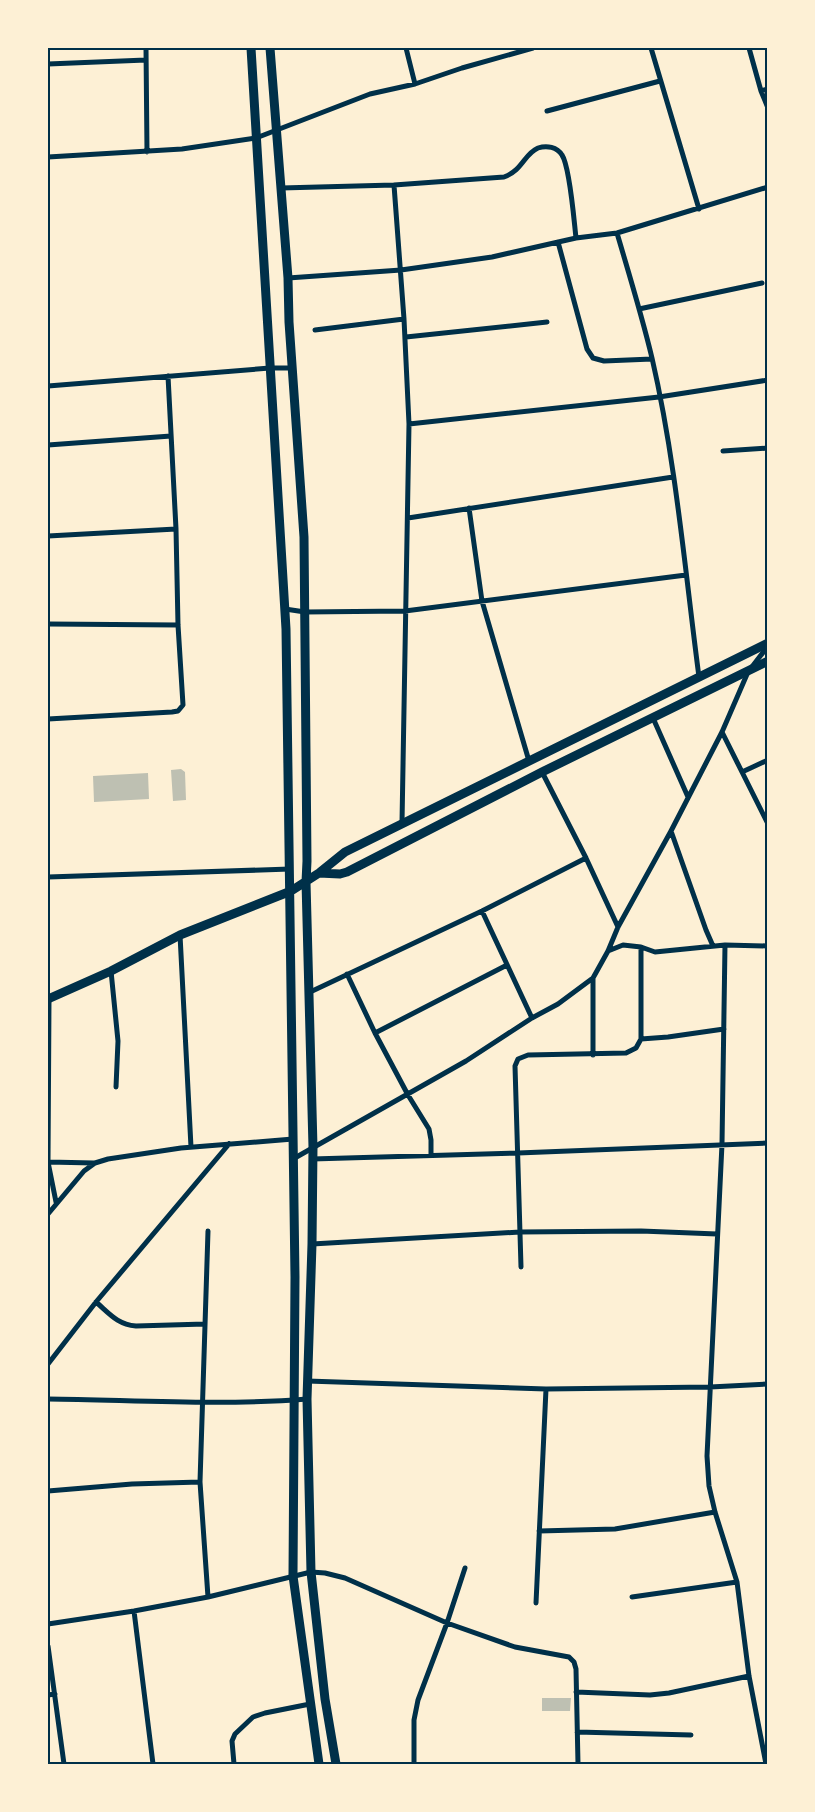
<svg xmlns="http://www.w3.org/2000/svg" width="815" height="1812" font-family="'Work Sans',sans-serif">
	<style>
		.building { fill: #bec0b2 }
		.lines { fill: none; stroke-linecap: round; stroke-linejoin: round }
		.minor { stroke: #003049; stroke-width: 5 }
		.tertiary { stroke: #003049; stroke-width: 9 }
		.neatline { fill: none; stroke: #003049; stroke-width: 2 }
	</style>
	<rect width="100%" height="100%" fill="#fdf0d5"/>
	<path class="building" d="M181,769L185,772L186,800L173,801L171,770Z
		M148,773L149,799L94,802L93,776Z
		M542,1698H571L570,1711H542Z"/>
	<g class="lines">
		<path class="minor" d="M146,48L147,152
			M406,48L415,84
			M651,48L699,209
			M749,48L761,91
			M48,64L146,60
			M768,89L761,91L768,108
			M547,111L660,81
			M48,157L182,149L256,138L370,94L415,84L462,68L533,48
			M394,185L404,319L409,424L402,823
			M281,188L394,185L504,177C523,170 524,154 538,148C547,145 557,147 562,155C570,167 574,221 576,238
			M617,233C629,274 642,316 652,358C676,462 685,571 699,677
			M558,242L587,349L593,358L604,361L652,359
			M288,278L401,270L492,257L576,238L617,233L768,187
			M639,309L762,283
			M315,330L404,319
			M406,337L547,322
			M48,386L270,368H292
			M409,424L659,397L768,380
			M48,445L171,436
			M723,451L768,448
			M469,508L482,601L529,761
			M408,518L673,477
			M48,536L176,529L168,376
			M285,609L305,612L405,611L686,575
			M48,624L178,625
			M653,718L688,797
			M48,719L172,712L178,711L183,705L178,625L176,529
			M722,732L742,772
			M768,760L742,772L768,824
			M542,772L586,858L618,927
			M671,831L706,930L713,946
			M48,877L290,869
			M482,911L532,1018
			M180,935L191,1147
			M725,945L722,1144L707,1456L709,1486L715,1512L737,1582L749,1676L766,1764
			M608,951L623,945L641,947L655,952L725,945L768,946
			M111,971L118,1041L116,1087
			M347,974L375,1033L408,1095L429,1129L431,1140V1155
			M308,993L482,911L586,858
			M375,1033L507,965
			M641,1039L668,1037L724,1029
			M593,1055V978
			M293,1159L466,1061L532,1018L558,1004L593,978L608,951L618,927L671,831L722,732L748,672L768,646
			M312,1159L518,1153L768,1143
			M48,1162L49,999
			M56,1202L48,1162L94,1163
			M48,1214L84,1171L95,1163L108,1159L181,1148L293,1139
			M312,1244L520,1232L641,1231L717,1234
			M521,1267L515,1066L518,1059L528,1055L626,1053L636,1048L641,1039V947
			M96,1302C110,1314 117,1324 136,1326L205,1324
			M48,1364L96,1302L229,1144
			M307,1381L546,1389L710,1387L768,1384
			M48,1399C134,1400 220,1406 307,1399
			M200,1482L208,1597
			M48,1491L132,1484L200,1482L208,1231
			M539,1531L615,1529L715,1512
			M632,1597L737,1582
			M536,1603L546,1389
			M134,1611L153,1764
			M48,1624L134,1611L208,1597L311,1572L325,1573L345,1578L447,1623L515,1647L569,1657L574,1662L576,1669L578,1764
			M48,1646L64,1764
			M576,1692L650,1695L669,1693L749,1676
			M48,1695L55,1694
			M577,1732L691,1735
			M234,1764L232,1741L235,1734L253,1717L265,1713L310,1704
			M414,1764V1720L418,1700L447,1623L465,1568"/>
		<path class="tertiary" d="M251,48L286,629L295,1277L293,1576L319,1764
			M270,48L288,278L289,322L304,537L307,861L306,882L313,1147L312,1244L307,1399L311,1572L325,1699L336,1764
			M319,873L340,874L347,872L542,772L768,661
			M48,999L111,971L180,935L291,891L319,873L345,852L768,643"/>
	</g>
	<rect width="815" height="1812" fill="none" stroke="#fdf0d5" stroke-width="98"/>
	<rect x="49" y="49" width="717" height="1714" class="neatline"/>
</svg>
